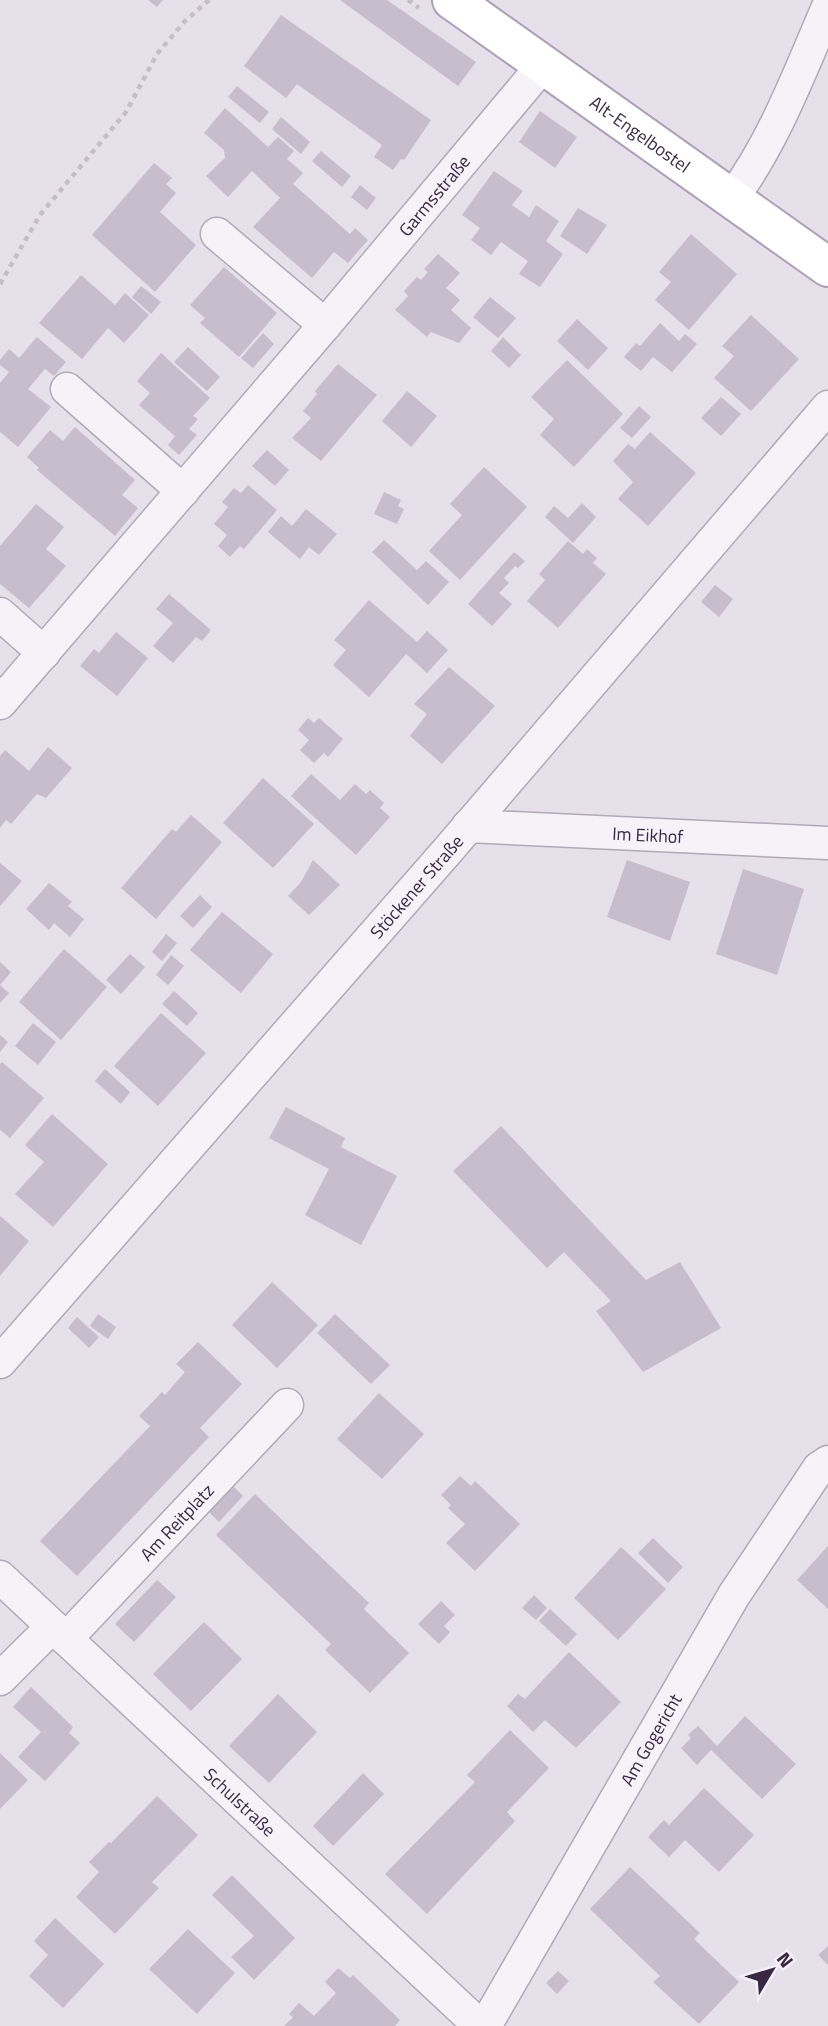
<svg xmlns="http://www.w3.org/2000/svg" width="828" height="2026" font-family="'Titillium Web',sans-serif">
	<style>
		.building { fill: #c7bdcd }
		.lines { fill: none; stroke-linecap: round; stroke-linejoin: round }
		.minor-casing { stroke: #b2a9b8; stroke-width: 35 }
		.major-casing { stroke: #ad9fb7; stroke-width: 42 }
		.path { stroke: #c5bec9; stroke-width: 4.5; stroke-dasharray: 5 5; stroke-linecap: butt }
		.minor { stroke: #f6f3f8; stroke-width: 32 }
		.major { stroke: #fff; stroke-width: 38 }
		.labels { text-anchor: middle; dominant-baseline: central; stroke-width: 7; stroke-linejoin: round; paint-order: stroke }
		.street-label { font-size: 18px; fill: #392843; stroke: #f4f0f7 }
	</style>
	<rect width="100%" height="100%" fill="#e6e0ea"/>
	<path class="building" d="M148,0H163L157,7Z
		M340,0H387L476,62L458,86Z
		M281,15L431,120L404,160L401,159L393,170L374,157L382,145L297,84L286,98L244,66Z
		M237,86L269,112L260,123L228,97Z
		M225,108L268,147L278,137L294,151L287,159L303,173L293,184L350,234L355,228L368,240L348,263L334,252L312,278L253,227L280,198L252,171L228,197L206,176L225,158L224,150L204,133Z
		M540,111L577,137L555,168L519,142Z
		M281,117L310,142L301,154L272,129Z
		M321,151L351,176L342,187L312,161Z
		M154,163L172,178L166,184L176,193L160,212L196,245L155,292L92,235Z
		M494,171L523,191L512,205L529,217L536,205L559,221L546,241L563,254L540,287L519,274L528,261L501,242L491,255L471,240L480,228L462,215Z
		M360,185L376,198L367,210L351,197Z
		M578,208L607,225L587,254L560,236Z
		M691,234L737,274L689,330L655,300L671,282L659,272Z
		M438,254L460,273L446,288L460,300L451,310L471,328L459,343L431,332L427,337L395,310L408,296L404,291L417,277L421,280L428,272L424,269Z
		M224,267L277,313L239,357L200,323L205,318L190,305Z
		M81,275L115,305L125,293L149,315L124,343L108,328L82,359L39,323Z
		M141,286L161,302L151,314L132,297Z
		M490,297L516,318L498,338L473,317Z
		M751,315L799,359L751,411L714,378L734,356L722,346Z
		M577,319L608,348L588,370L557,341Z
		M660,323L679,341L685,334L697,344L672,372L653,357L641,371L624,357L636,343L640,346Z
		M263,333L274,344L253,368L241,358Z
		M37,337L66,362L54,376L45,369L28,389L51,407L18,447L0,432V383L9,372L0,365V360L9,349L19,358Z
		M503,337L521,355L509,368L491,351Z
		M188,347L220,377L207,391L174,362Z
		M161,353L210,398L193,416L198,419L189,429L197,435L179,455L168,445L175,436L139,405L150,393L137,381Z
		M567,360L623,414L574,467L540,435L554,419L531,397Z
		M338,364L377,395L321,461L292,438L311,418L303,411L317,394L315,391Z
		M407,391L437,416L411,447L382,421Z
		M721,397L741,414L721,436L701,418Z
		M639,406L651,417L632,438L620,428Z
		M75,427L135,480L122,495L138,508L115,536L37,470L39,468L27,457L50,430L63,441Z
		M650,432L696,473L648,526L618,499L633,482L613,461L628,444L635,449Z
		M267,450L289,470L275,486L252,466Z
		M484,467L527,507L460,580L429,551L462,515L450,504Z
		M248,485L277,510L244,549L240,546L230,557L218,546L227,535L214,524L228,507L222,502L234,488L241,493Z
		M384,492L401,500L398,506L404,509L397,524L374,514Z
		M582,503L596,517L573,543L545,517L554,506L568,518Z
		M36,504L64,527L46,549L66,566L29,608L0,584V546Z
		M306,509L337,534L319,555L309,547L300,559L268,532L281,516L292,526Z
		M384,540L417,570L426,561L449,582L428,605L372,552Z
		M568,541L583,554L587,549L597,558L593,563L606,574L558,628L527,601L545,580L539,574Z
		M514,552L525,561L518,568L515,566L504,578L509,583L499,593L512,604L492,626L468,604Z
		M715,585L733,599L719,617L701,602Z
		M169,594L211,630L202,641L196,637L173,663L153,646L173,623L156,609Z
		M369,600L417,642L427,631L448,650L427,673L406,654L369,697L333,665L346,650L334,640Z
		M116,632L148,658L117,696L80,666L94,649L99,653Z
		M449,667L495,706L442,764L410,736L427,714L414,704Z
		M308,718L314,723L319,718L343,739L328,757L324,753L314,763L300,750L309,740L298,730Z
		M48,747L72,768L46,798L37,794L11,824L6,820L0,828V756L5,750L29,771Z
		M311,774L340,800L355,784L366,794L370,790L384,803L380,808L390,817L356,855L291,796Z
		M263,778L314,824L273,868L223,823Z
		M191,815L222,842L156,919L121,888L172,829L176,832Z
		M313,860L340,885L309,915L288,896L301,882Z
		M627,860L690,882L670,941L607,917Z
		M0,863L22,881L0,906Z
		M743,869L804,889L777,975L716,954Z
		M49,883L72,902L68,906L84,919L70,937L54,923L49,930L26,909Z
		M200,895L212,907L193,928L180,916Z
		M222,912L273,954L241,993L190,950Z
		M166,934L177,943L162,961L152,952Z
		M64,949L107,987L61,1040L19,1002Z
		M130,954L145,967L121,994L106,980Z
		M171,955L184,966L168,985L156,975Z
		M0,962L11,972L0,985L9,993L0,1003Z
		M174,991L198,1013L187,1026L162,1004Z
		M161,1013L206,1053L158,1106L114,1066Z
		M33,1023L56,1042L38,1065L15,1046Z
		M0,1035L8,1042L0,1052Z
		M2,1062L44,1098L10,1138L0,1130V1064Z
		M105,1069L130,1092L121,1104L95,1081Z
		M286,1107L345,1138L341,1147L397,1176L361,1245L305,1215L329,1169L269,1138Z
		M52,1114L108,1164L53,1227L15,1194L44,1162L25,1145Z
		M501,1126L646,1280L680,1262L721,1328L643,1372L596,1311L611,1301L564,1252L547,1268L453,1171Z
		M0,1216L29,1241L0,1276Z
		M272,1282L318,1325L277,1368L232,1325Z
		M98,1314L116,1327L108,1339L90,1326Z
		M335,1314L390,1365L371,1384L317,1333Z
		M77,1317L99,1337L89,1348L68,1328Z
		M198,1342L242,1384L200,1428L209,1437L77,1576L40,1541L150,1426L139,1416L162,1392L165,1395L185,1372L176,1364Z
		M379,1393L424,1434L382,1479L337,1439Z
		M460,1476L471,1486L475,1481L520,1524L475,1571L446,1543L465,1524L448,1508L451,1505L441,1495Z
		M230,1483L243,1496L219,1522L206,1509Z
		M255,1494L369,1603L364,1609L409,1653L370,1693L325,1650L331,1644L216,1535Z
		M653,1538L683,1567L668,1583L638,1553Z
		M828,1546V1609L797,1580Z
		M621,1547L666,1589L618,1640L574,1598Z
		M157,1580L176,1597L134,1642L115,1624Z
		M534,1595L547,1608L536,1620L522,1608Z
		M441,1601L455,1615L444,1626L450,1632L439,1644L418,1624Z
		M550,1609L577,1634L566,1646L539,1621Z
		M204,1622L242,1659L191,1711L153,1674Z
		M569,1652L621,1702L576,1748L545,1720L533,1732L507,1706L518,1694L525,1699Z
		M31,1687L73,1727L69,1733L80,1743L45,1781L18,1757L41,1732L13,1707Z
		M278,1694L317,1732L269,1783L229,1746Z
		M745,1716L796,1764L762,1799L711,1750L697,1765L681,1748L691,1738L688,1735L698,1726L717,1746Z
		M510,1730L549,1768L507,1812L515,1821L427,1914L385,1874L475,1782L467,1775Z
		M0,1753L28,1780L0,1809Z
		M363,1773L384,1794L333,1846L313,1826Z
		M704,1788L754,1835L719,1872L685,1840L669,1857L648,1837L664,1820L669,1825Z
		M157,1796L198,1835L152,1882L159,1888L115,1934L76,1897L99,1872L89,1862L109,1842L111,1843Z
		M630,1867L700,1933L694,1939L739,1982L699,2024L653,1982L660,1976L590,1909Z
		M232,1875L295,1938L254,1980L231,1957L254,1936L212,1895Z
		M55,1918L104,1964L63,2008L29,1976L48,1955L34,1941Z
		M188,1929L235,1973L197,2014L149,1969Z
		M828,1946V1965L818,1955Z
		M338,1968L350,1978L353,1975L400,2020L395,2026H284L293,2017L289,2014L299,2003L314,2016L336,1993L325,1982Z
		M558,1971L569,1981L557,1994L546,1983Z"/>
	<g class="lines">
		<g class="minor-casing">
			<g id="minor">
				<path d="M732,198C774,142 800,71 828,7"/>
				<path d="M217,234L325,325"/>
				<path d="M67,389L183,491"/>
				<path d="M0,614L44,653"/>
				<path id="s1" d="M0,703L325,325L544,64"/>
				<path id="s2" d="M468,826L828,843"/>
				<path id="s3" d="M0,1362L449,849L828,407"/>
				<path id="s4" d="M0,1577L480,2026"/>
				<path id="s5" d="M66,1639L287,1405"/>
				<path d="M0,1679L52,1627"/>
				<path id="s6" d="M485,2026L734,1595L819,1468L828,1462"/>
			</g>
		</g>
		<g class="major-casing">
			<g id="major">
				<path id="s7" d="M452,0L828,267"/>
			</g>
		</g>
		<path class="path" d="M408,0L419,8
			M0,284L40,215L126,112L157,54L185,21L209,0"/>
		<use href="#minor" class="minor"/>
		<use href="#major" class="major"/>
	</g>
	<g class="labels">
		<g class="street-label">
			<text stroke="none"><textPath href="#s7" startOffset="231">Alt-Engelbostel</textPath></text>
			<text stroke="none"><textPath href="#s1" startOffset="668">Garmsstraße</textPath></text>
			<text stroke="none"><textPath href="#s2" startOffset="180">Im Eikhof</textPath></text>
			<text stroke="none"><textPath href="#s3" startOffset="632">Stöckener Straße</textPath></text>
			<text stroke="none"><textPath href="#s5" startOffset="161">Am Reitplatz</textPath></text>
			<text stroke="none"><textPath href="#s6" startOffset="331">Am Gogericht</textPath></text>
			<text stroke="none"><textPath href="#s4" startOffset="329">Schulstraße</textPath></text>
		</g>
	</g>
	<g transform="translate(772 1970) rotate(52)" stroke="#f4f0f7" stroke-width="5" paint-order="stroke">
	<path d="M0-5L12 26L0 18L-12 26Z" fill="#392843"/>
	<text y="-10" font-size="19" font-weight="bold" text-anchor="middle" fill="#392843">N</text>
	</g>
</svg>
